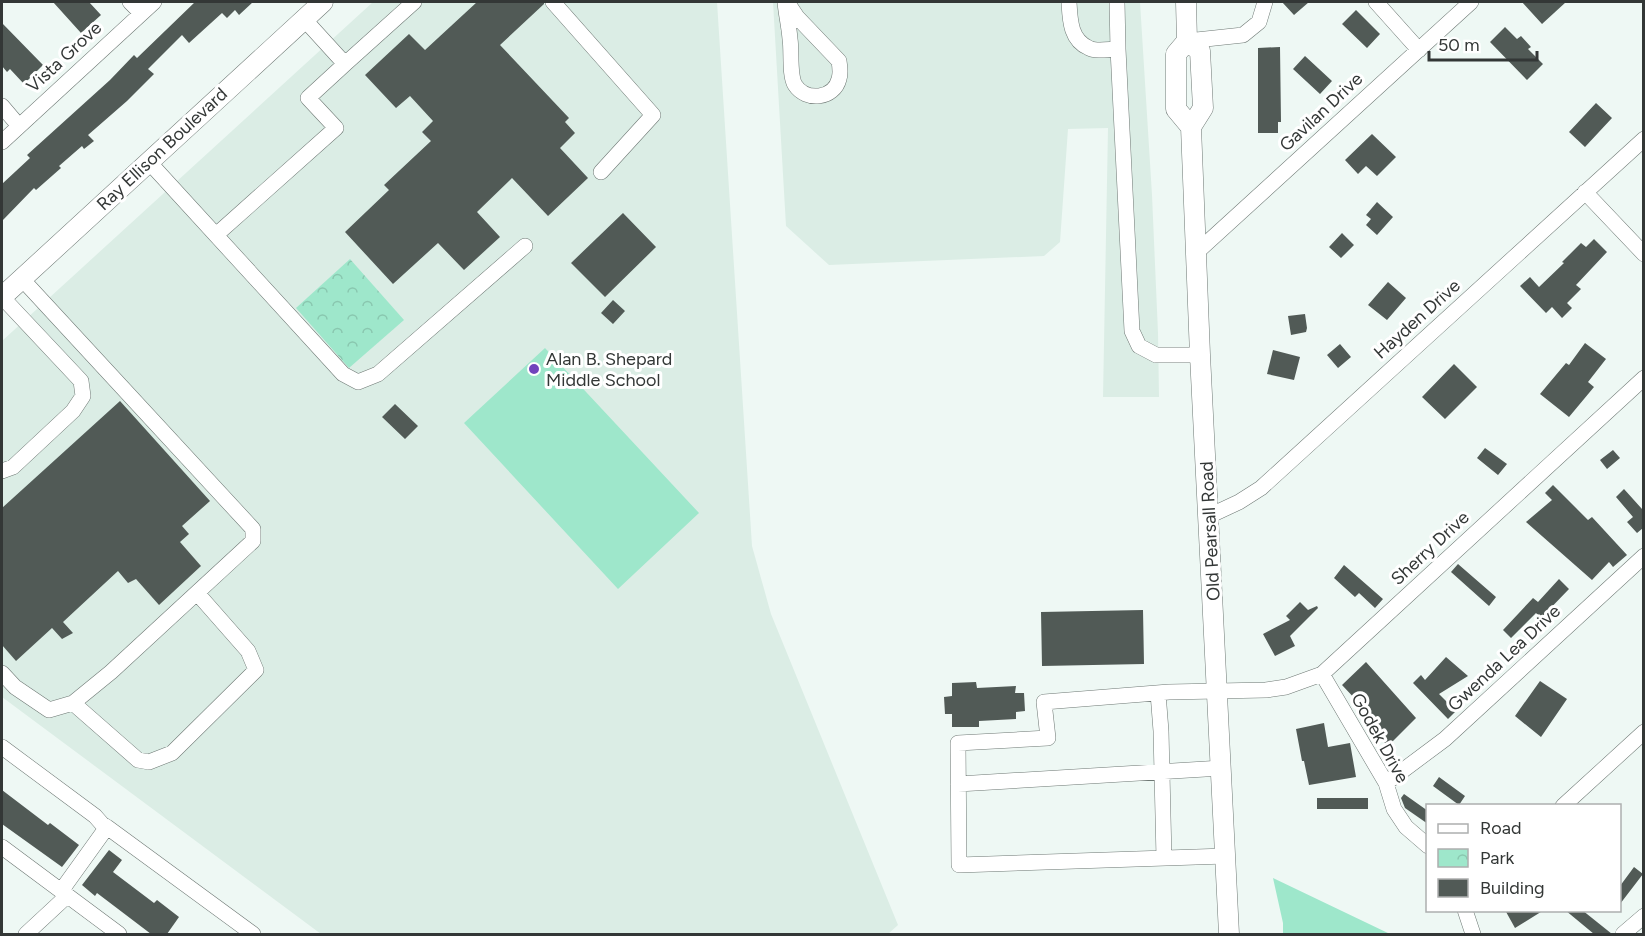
<svg xmlns="http://www.w3.org/2000/svg" width="1645" height="936" font-family="Figtree,sans-serif">
	<style>
		.built { fill: #dbede5 }
		.grass { fill: #9ee7cb }
		.park { fill: url(#park-crowns) }
		.building { fill: #515a56 }
		.lines { fill: none; stroke-linecap: round; stroke-linejoin: round }
		.minor-casing { stroke: #6e7874; stroke-width: 16 }
		.major-casing { stroke: #6e7874; stroke-width: 21 }
		.minor { stroke: #fff; stroke-width: 15 }
		.major { stroke: #fff; stroke-width: 20 }
		.poi-dot { fill: #7144bc; stroke: #fff; stroke-width: 2 }
		.labels { text-anchor: middle; dominant-baseline: central; stroke-width: 6; stroke-linejoin: round; paint-order: stroke }
		.street-label { font-size: 18px; fill: #333736; stroke: #fff }
		.poi-label { font-size: 18px; fill: #333736; stroke: #fff; text-anchor: start }
	</style>
	<defs>
		<pattern id="park-crowns" width="20" height="18" patternUnits="userSpaceOnUse" patternTransform="scale(1.5)"><rect width="20" height="18" fill="#9ee7cb"/><path d="M2 6a3 3 0 1 1 6 0M12 15a3 3 0 1 1 6 0" fill="none" stroke="#89c7af"/></pattern>
	</defs>
	<rect width="100%" height="100%" fill="#eef8f4"/>
	<path class="built" d="M373,2H717L752,546L771,614L898,925L888,934H321L2,697V341Z
		M773,2H1140L1152,195L1158,333L1159,397H1103L1108,128L1068,129L1060,242L1044,256L829,265L786,226Z"/>
	<path class="grass" d="M545,348L699,513L618,589L464,423Z
		M1273,878L1390,934H1283V923Z"/>
	<path class="park" d="M350,259L404,320L349,368L296,308Z"/>
	<path class="building" d="M53,2H89L101,15L81,33Z
		M195,2H253L239,15L235,10L227,18L222,13L189,43L182,35L148,69L154,74L127,101L88,135L94,141L84,149L82,146L59,166L61,168L36,190L34,188L2,221V184L30,158L27,155L110,80L134,55L137,58Z
		M477,2H544V4L500,45L569,118L565,122L575,133L560,148L588,178L548,216L512,178L477,212L500,237L464,270L438,243L393,284L345,232L389,190L384,185L431,141L422,132L433,121L410,96L396,108L365,75L409,34L425,50Z
		M1282,2H1309L1294,15Z
		M1522,2H1566L1542,24Z
		M1356,10L1380,34L1367,48L1342,24Z
		M2,23L43,65L24,84L10,69L7,72L2,66Z
		M1505,27L1517,39L1521,36L1531,47L1528,49L1543,64L1527,80L1490,42Z
		M1280,47L1281,122H1278V133H1258V48Z
		M1305,56L1332,81L1320,94L1293,69Z
		M1596,103L1612,118L1585,147L1569,132Z
		M1372,134L1396,157L1377,176L1366,166L1358,174L1345,160Z
		M1377,202L1393,217L1377,235L1366,225L1371,219L1366,215Z
		M623,213L656,247L605,297L571,263Z
		M1342,233L1354,245L1341,258L1329,247Z
		M1594,239L1607,252L1576,285L1581,289L1567,303L1572,308L1562,318L1552,307L1546,313L1520,286L1530,277L1539,287L1564,263L1562,262L1581,243L1586,247Z
		M1388,282L1406,298L1387,320L1368,305Z
		M613,300L625,311L613,324L601,313Z
		M1305,314L1307,328L1306,332L1291,335L1288,316Z
		M1585,343L1606,359L1588,382L1594,387L1569,417L1540,394L1566,363L1569,365Z
		M1340,344L1351,357L1338,368L1327,355Z
		M1273,350L1300,357L1294,380L1267,374Z
		M1454,364L1477,387L1445,419L1422,397Z
		M120,401L210,501L182,526L189,534L180,542L201,566L159,605L136,579L128,583L118,571L63,622L73,633L62,639L52,628L16,661L2,645V508Z
		M395,404L418,426L405,439L382,417Z
		M1485,448L1507,464L1498,475L1477,458Z
		M1613,450L1620,458L1607,469L1600,460Z
		M1553,485L1588,520L1592,517L1627,555L1613,567L1609,562L1592,580L1526,522L1552,500L1545,493Z
		M1624,489L1642,509L1644,508V529L1643,528L1637,533L1627,522L1633,517L1616,497Z
		M1458,564L1496,597L1489,606L1451,572Z
		M1344,565L1383,599L1375,608L1359,593L1355,597L1334,578Z
		M1559,579L1569,589L1541,618L1536,613L1511,638L1503,630L1533,598L1538,602Z
		M1300,602L1308,610L1317,606L1318,608L1290,636L1295,646L1275,656L1263,634L1290,620L1286,616Z
		M1143,610L1144,664L1042,666L1041,612Z
		M1446,657L1468,676L1439,694L1456,711L1448,719L1413,683L1421,675L1425,680Z
		M1366,662L1416,718L1388,746L1380,738L1385,733L1371,720L1373,718L1342,685Z
		M1540,681L1567,699L1541,737L1515,716Z
		M976,682L977,688L1016,686L1015,693H1024L1025,711L1016,712V719L979,721V727H952V714H945L944,697L952,696V683Z
		M1324,723L1328,747L1350,743L1356,777L1309,785L1304,761H1302L1296,729Z
		M1439,777L1465,796L1459,805L1433,786Z
		M2,790L48,825L50,823L79,845L62,867L2,824Z
		M1404,794L1428,811V824L1405,808L1401,798Z
		M1317,798H1368V809H1317Z
		M109,850L122,860L113,872L154,903L157,900L179,917L167,934H151L97,893L95,896L82,885Z
		M1634,867L1643,874L1620,904V886Z
		M1505,910H1544L1515,928Z
		M1565,910H1582L1612,934H1594Z"/>
	<g class="lines">
		<g class="minor-casing">
			<path id="minor" d="M130,2L141,13
				M553,2L653,115L601,172
				M785,2C786,14 789,26 790,39C792,51 789,75 795,85C806,102 834,99 839,79C841,73 840,67 839,61L797,17L787,2
				M1069,2C1070,19 1070,40 1089,48C1096,52 1110,49 1118,49L1132,331L1139,346L1156,355H1200
				M1117,2L1118,49
				M1376,2L1419,50
				M304,19L345,64L414,2
				M1187,41L1243,35L1259,22L1265,2
				M2,106L19,126
				M2,142L154,2
				M149,162L343,374L358,382L378,374L525,246
				M1585,192L1644,254
				M216,235L336,128L308,98L345,64
				M1197,252L1471,2
				M2,471L13,467L73,411L83,396L81,381L2,297
				M1209,516L1239,502L1261,488L1644,139
				M2,673L15,687L49,710L73,703L111,672L253,541V529L22,279
				M1322,674L1386,783L1394,809L1406,827L1428,846
				M1158,693L1161,731L1164,858
				M73,703L138,760L149,762L172,753L256,670L248,651L197,593
				M2,747L95,816L102,824L107,827L61,891
				M1386,783L1445,739L1644,556
				M958,784L1222,768
				M1563,806L1644,732
				M107,827L253,934
				M2,847L119,934
				M1226,856L959,865L958,743L1048,738L1044,702L1169,692L1266,690L1286,687L1322,674L1644,378
				M1465,910L1473,934
				M26,934L67,896
				M1623,934L1644,916"/>
		</g>
		<g class="major-casing">
			<path id="major" d="M1186,2L1187,41L1176,54V109L1191,127
				M1187,41L1200,51L1203,108L1191,127L1200,355L1229,934
				M2,297L323,2"/>
		</g>
		<use href="#minor" class="minor"/>
		<use href="#major" class="major"/>
	</g>
	<circle class="poi-dot" cx="534" cy="369" r="6"/>
	<g class="labels">
		<g class="street-label">
			<text transform="translate(64 57) rotate(-43)">Vista Grove</text>
			<text transform="translate(1321 112) rotate(-43)">Gavilan Drive</text>
			<text transform="translate(162 149) rotate(-43)">Ray Ellison Boulevard</text>
			<text transform="translate(1417 319) rotate(-42)">Hayden Drive</text>
			<text transform="translate(1210 531) rotate(-93)">Old Pearsall Road</text>
			<text transform="translate(1430 548) rotate(-43)">Sherry Drive</text>
			<text transform="translate(1504 658) rotate(-43)">Gwenda Lea Drive</text>
			<text transform="translate(1380 738) rotate(61)">Godek Drive</text>
		</g>
		<g class="poi-label">
			<text x="546" y="359">Alan B. Shepard<tspan x="546" dy="21">Middle School</tspan></text>
		</g>
	</g>
	<rect width="1645" height="936" fill="none" stroke="#333736" stroke-width="6"/>
	<rect x="1426" y="804" width="195" height="108" fill="#ffffff" stroke="#adafaf" stroke-width="1.5"/>
	<rect x="1438" y="824" width="30" height="9" fill="#ffffff" stroke="#adafaf" stroke-width="1.5"/>
	<text x="1480" y="834" font-size="18" fill="#333736">Road</text>
	<rect x="1438" y="849" width="30" height="18" fill="url(#park-crowns)" stroke="#adafaf" stroke-width="1.5"/>
	<text x="1480" y="864" font-size="18" fill="#333736">Park</text>
	<rect x="1438" y="879" width="30" height="18" fill="#515a56" stroke="#adafaf" stroke-width="1.5"/>
	<text x="1480" y="894" font-size="18" fill="#333736">Building</text>
	<path d="M1429 51v9h108v-9" fill="none" stroke="#333736" stroke-width="3"/>
	<text x="1438" y="51" font-size="18" fill="#333736" stroke="#ffffff" stroke-width="4.5" paint-order="stroke">50 m</text>
</svg>
